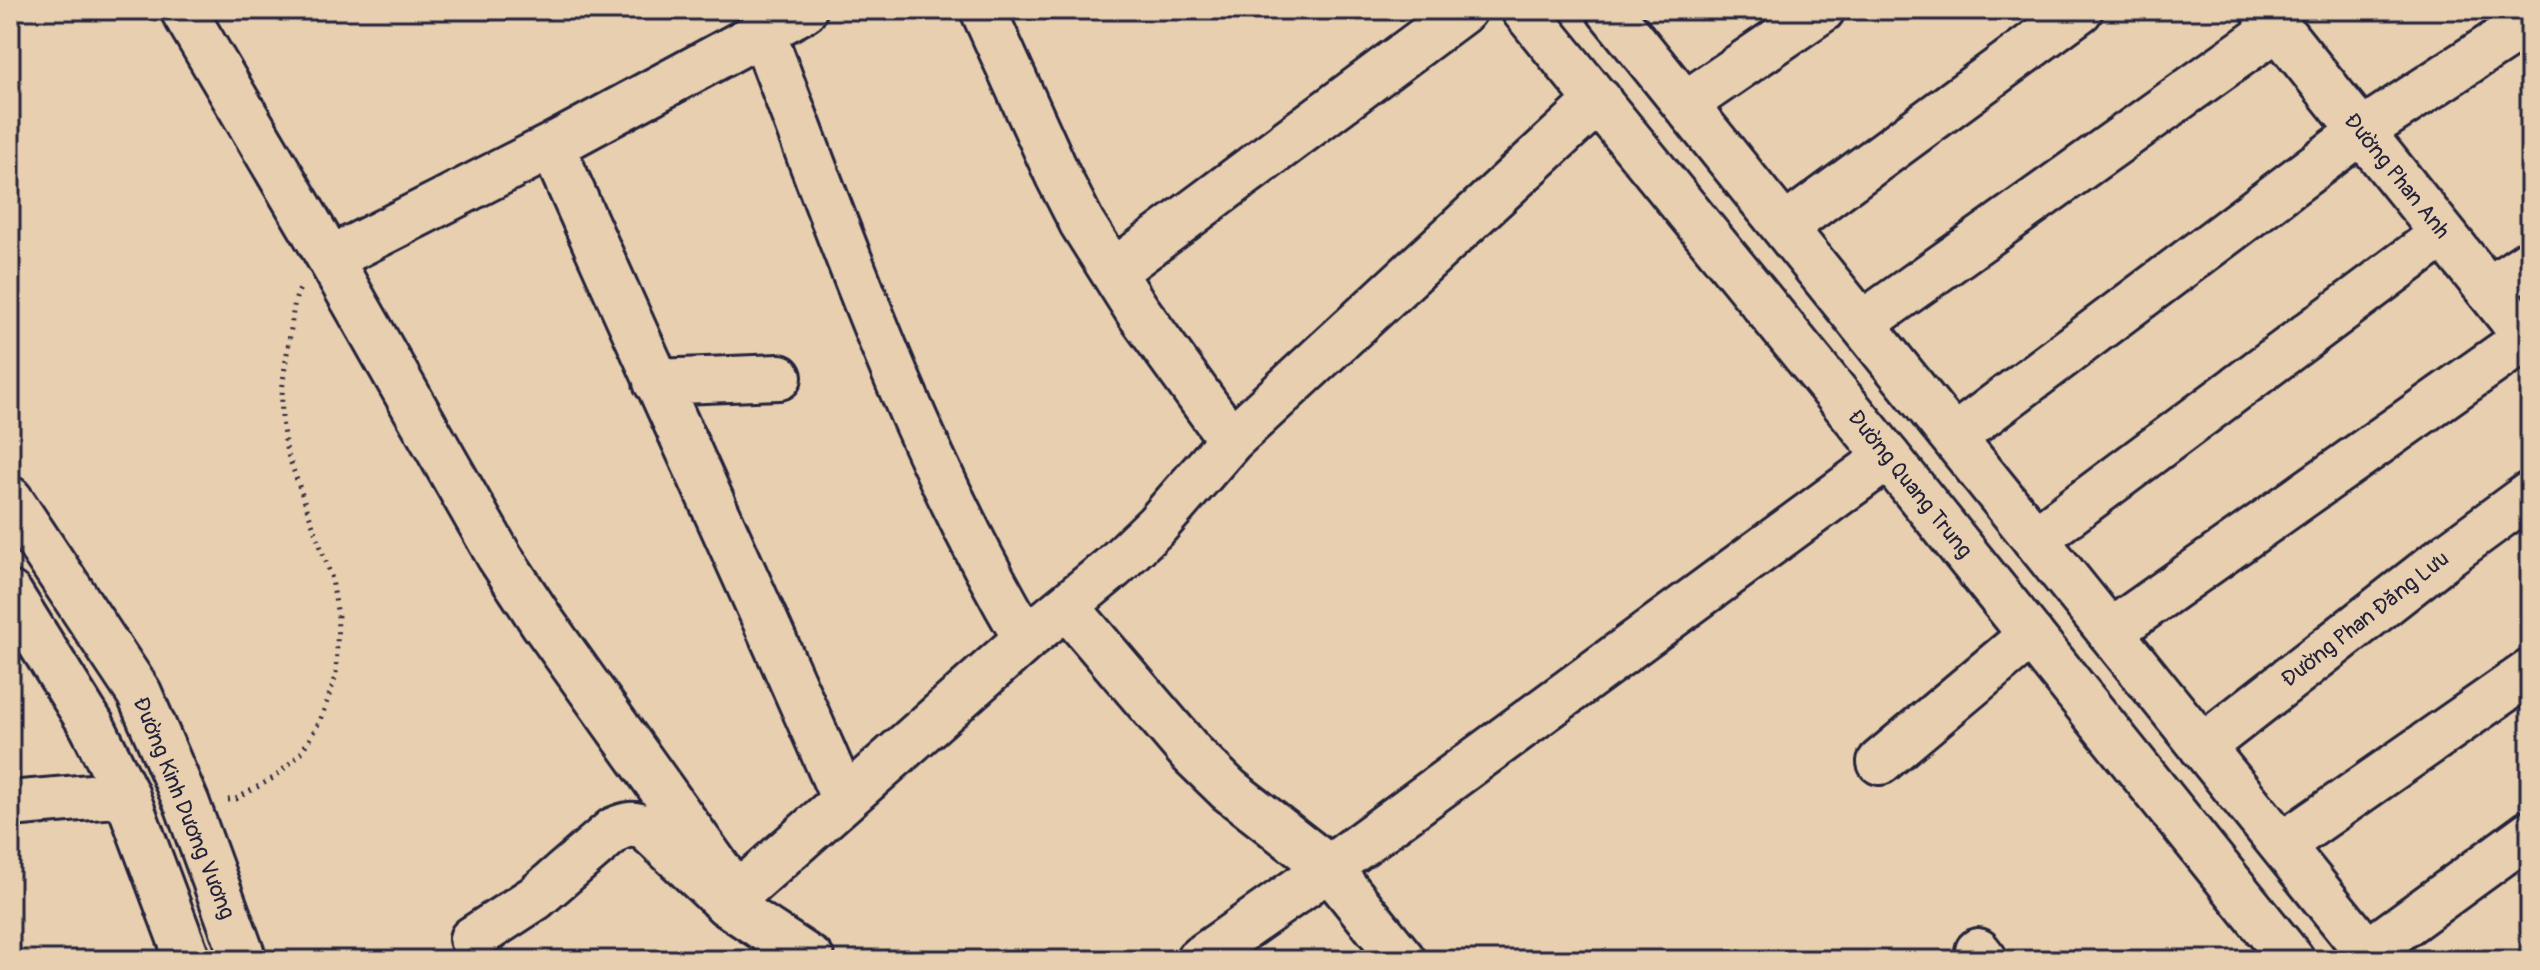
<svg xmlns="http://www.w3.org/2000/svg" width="2540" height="970" font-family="Pangolin,sans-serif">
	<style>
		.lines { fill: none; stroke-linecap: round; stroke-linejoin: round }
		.minor-casing { stroke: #22223b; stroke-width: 50 }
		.trunk-casing { stroke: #22223b; stroke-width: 50 }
		.path { stroke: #22223b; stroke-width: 5; stroke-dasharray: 2 6; stroke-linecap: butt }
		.minor { stroke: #e8cfb0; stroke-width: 44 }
		.trunk { stroke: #e8cfb0; stroke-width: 44 }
		.labels { text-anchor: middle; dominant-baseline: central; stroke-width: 6; stroke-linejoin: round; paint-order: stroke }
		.street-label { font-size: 22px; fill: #22223b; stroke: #e8cfb0 }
	</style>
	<rect width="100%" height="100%" fill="#e8cfb0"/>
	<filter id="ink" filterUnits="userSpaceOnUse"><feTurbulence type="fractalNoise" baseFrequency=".0125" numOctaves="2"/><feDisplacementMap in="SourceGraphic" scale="16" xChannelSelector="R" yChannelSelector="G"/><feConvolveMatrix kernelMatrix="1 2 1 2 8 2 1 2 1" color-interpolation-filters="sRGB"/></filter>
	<g filter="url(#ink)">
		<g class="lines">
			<g class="minor-casing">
				<path id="minor" d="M183,10L330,259L499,556L543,623L737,895
					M983,10L1058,176L1082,223L1137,310L1231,440
					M2264,10L2530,342
					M763,33C841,238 914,449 1026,639
					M1685,104L1822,10
					M552,146C648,365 750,581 844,800
					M1785,227L2080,10
					M330,259L552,146L804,10
					M1113,272L1464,10
					M2488,290L2530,262
					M1862,324L2278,27
					M656,382L779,377
					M1954,437L2362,131L2530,21
					M2035,539L2443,234
					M1066,606L1192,754L1229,790L1329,868L1403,960
					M2110,632L2526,338
					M2202,747L2450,553L2530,494
					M1880,762L2031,635
					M10,804L126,794
					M2282,845L2530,672
					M727,904L1026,639L1113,567L1157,525L1231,440L1599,100
					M472,939L535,898L614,830C627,824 633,823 646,828L727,904L812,960
					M1978,951L1985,960
					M2367,952L2530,833
					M1198,960L1329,868L1888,457"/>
			</g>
			<g class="trunk-casing">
				<path id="trunk" d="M1524,10L1888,457L2292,960
					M1609,10L2374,960
					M10,499L139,693L187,804L244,960
					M10,594L92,726L126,794L188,960"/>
			</g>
			<path class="path" d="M228,800L236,799L275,777L301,753L320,721L336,676L338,617L332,579L287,452C277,407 283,379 290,335C293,318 292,302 301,287"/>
			<use href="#minor" class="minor"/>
			<use href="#trunk" class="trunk"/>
		</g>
	</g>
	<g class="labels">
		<g class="street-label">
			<text transform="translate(2397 176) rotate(51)">Đường Phan Anh</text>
			<text transform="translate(1910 484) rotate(51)">Đường Quang Trung</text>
			<text transform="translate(2365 619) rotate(-38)">Đường Phan Đăng Lưu</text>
			<text transform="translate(184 808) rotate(68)">Đường Kinh Dương Vương</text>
		</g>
	</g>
	<rect width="2540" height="970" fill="none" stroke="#e8cfb0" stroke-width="40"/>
	<rect x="20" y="20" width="2500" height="930" fill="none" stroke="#22223b" stroke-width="3" filter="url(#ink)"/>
</svg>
